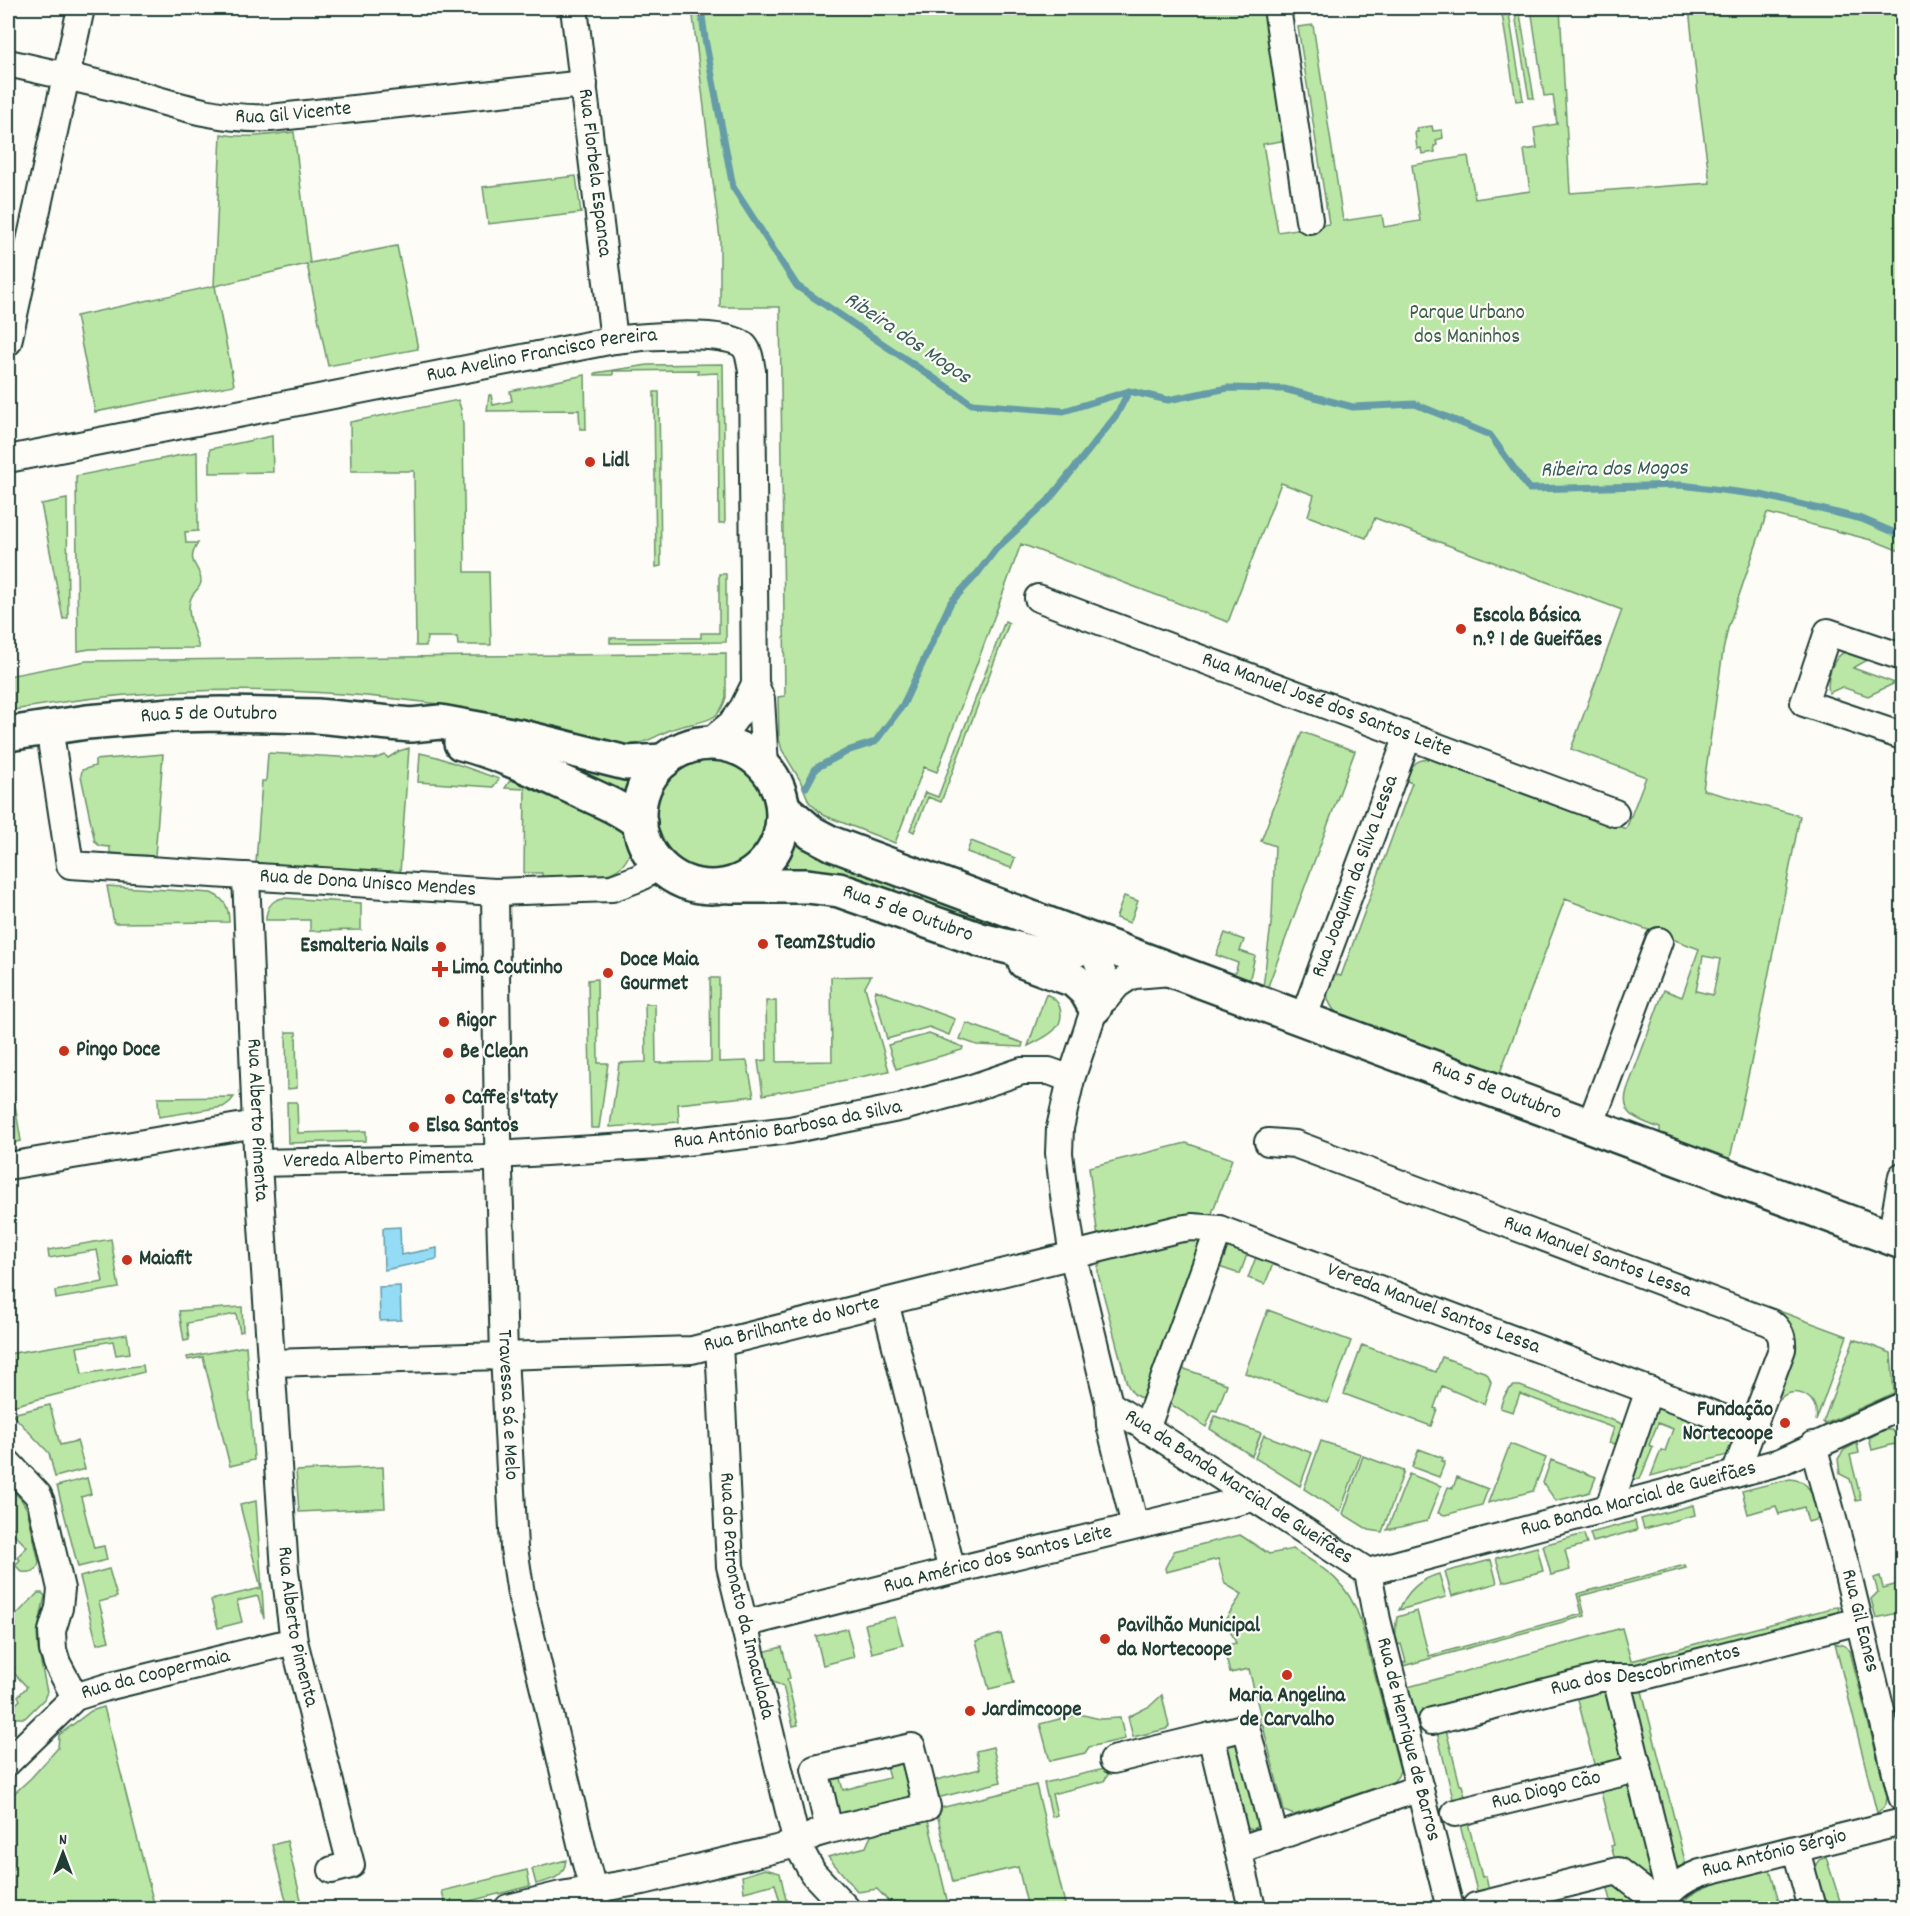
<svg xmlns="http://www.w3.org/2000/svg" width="1910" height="1916" font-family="Dekko,sans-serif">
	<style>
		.green { fill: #bae7a5; stroke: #6c926c; stroke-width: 1.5; fill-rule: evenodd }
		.water { fill: #94dcf6; stroke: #659ca8; stroke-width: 1.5 }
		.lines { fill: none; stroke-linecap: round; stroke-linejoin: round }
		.stream { stroke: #659ca8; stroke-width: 7 }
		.minor-casing { stroke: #1f3d34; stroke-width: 30 }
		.secondary-casing { stroke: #1f3d34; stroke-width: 38 }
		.minor { stroke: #fdfcf7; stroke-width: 26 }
		.secondary { stroke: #fdfcf7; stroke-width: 33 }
		.poi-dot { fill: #c8321e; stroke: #fdfcf7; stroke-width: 2 }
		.labels { text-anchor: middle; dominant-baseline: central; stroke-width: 4.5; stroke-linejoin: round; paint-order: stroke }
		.street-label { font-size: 21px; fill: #1f3d34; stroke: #fdfcf7 }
		.park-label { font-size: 21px; fill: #3e5f4b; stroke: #fdfcf7 }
		.poi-label { font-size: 21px; font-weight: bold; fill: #1f3d34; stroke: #fdfcf7; text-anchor: start }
		.water-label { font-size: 22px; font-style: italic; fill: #365d5b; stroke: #fdfcf7 }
	</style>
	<rect width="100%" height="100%" fill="#fdfcf7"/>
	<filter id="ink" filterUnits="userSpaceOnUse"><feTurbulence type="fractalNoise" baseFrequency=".0167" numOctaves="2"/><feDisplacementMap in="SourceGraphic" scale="12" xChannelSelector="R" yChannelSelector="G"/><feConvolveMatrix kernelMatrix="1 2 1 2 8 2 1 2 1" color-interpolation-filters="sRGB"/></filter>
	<g filter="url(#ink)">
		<path class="green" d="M692,8H1269L1266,22L1285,134L1281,141L1263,144L1278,232L1329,224L1298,27L1313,25L1343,221L1382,215L1384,227L1420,221L1412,165L1468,156L1475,199L1530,191L1524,150L1537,148L1534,128L1557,124L1553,95L1544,96L1531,8H1560L1570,193L1710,183L1698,94L1689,8H1902V552L1875,541L1767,513L1728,628L1723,651L1703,790L1800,816L1752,1058L1729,1163L1660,1138V1128C1641,1121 1619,1116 1627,1090L1664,990L1682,997L1699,949L1565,899L1498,1078L1337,1014C1324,999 1326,992 1333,974L1341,976L1412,783L1404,780C1412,762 1419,757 1438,760L1626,829L1646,777L1571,749L1622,610L1375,518L1366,538L1308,516L1314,495L1281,483L1228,622L1021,544L937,772L924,767L895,843L823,815L809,802L800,780L782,750L779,739L778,697L785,696L780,307H720V239ZM1703,956L1720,959L1713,995L1696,991Z
			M1501,8H1508L1523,100L1516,101Z
			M1514,8H1519L1534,98H1529Z
			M1432,126L1433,131L1442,130L1443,138L1436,140L1437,145L1434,146L1435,152L1422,154L1421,148L1417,149L1415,132H1418L1417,128Z
			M294,132L310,263L397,246L418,349L328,366L307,264L215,286L234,385L95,412L76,316L214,286L221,134C246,139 269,135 294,132Z
			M576,176L581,213L488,224L483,187Z
			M723,364L725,523H719L718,373L698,374V370L613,371V375H595V373L648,365Z
			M585,375L586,429H580L579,410L487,411L489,395H491L493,405L512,401L510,391Z
			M654,392H659L661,566L656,567Z
			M458,400L461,409L463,425L465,572H489L491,645H458L457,637H427L426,646H416L414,471H351L350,422Z
			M272,436L273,472L210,473V449Z
			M197,452L198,531L185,532L186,543H198C184,564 201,564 201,582C200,589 194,591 191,598C185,612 195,634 199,648L90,649L78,651L76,476Z
			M67,499L68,618L63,619L41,504Z
			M719,574H726V642L610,643V638H701V633H719Z
			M1005,621L1009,623L941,802L928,797L914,832L910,830L925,792L938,797Z
			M1847,651L1871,658L1853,668L1895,683L1868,696L1842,687L1829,693C1826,679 1832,656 1847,651Z
			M726,653V697C724,705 721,711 715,716C703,724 689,723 676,728C661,732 649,743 634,744C609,746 582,733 559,727C523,718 487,711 452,706C305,685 153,684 8,711V676L86,661Z
			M1302,732L1355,751L1267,989L1263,987L1272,916L1275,846L1261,841Z
			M525,747L636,777L629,798Z
			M409,748L400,873L256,863L262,781H266L268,753L374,759L385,755L388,758L399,751Z
			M420,753L437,757L499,779L493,787L418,782Z
			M163,754L155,856L110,853V847L100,846L95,842L81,776L82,770L95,766V760Z
			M653 816a59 59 0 1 1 118 0a59 59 0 1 1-118 0Z
			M515,773L627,831C635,854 626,870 603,875L542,878V873H524L525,789L505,788Z
			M793,838L898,881L893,895L775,871L785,858Z
			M971,841L1015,858L1011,868L967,852Z
			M107,886L211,893C225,899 229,907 229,922L114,923Z
			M911,886L1025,931L1024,938L906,900Z
			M1124,896L1138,901L1130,923L1116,918Z
			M283,898L361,903V930L310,931V920H266C266,909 271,900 283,898Z
			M1225,933L1244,940L1240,951L1255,956L1249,982L1234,976L1238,963L1216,955Z
			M871,976L865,987L889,1071L826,1084L763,1095L758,1061L767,1060L766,1001H776L777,1062L832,1061L831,977Z
			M710,978H719V1062L747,1061L754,1096L678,1104L679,1122L610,1127L619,1063L646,1062L645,1004H655L656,1063L711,1062Z
			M597,979L598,1063H608L599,1128H591L588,980Z
			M876,990L955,1019L949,1035L929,1027L887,1039L875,994Z
			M1046,994C1053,997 1058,1001 1060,1008C1066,1030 1043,1038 1028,1046Z
			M966,1023L1023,1043L1022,1047L977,1045L960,1039Z
			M286,1032H296L297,1088L287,1089Z
			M929,1034L963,1047L962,1050L896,1069L888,1045Z
			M8,1063L21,1141L8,1144Z
			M234,1097L230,1102L223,1107L159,1117L158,1098Z
			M287,1102H297L298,1133L366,1131V1141L288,1143Z
			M1186,1143L1232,1159L1211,1216L1098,1238L1089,1167Z
			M111,1239L119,1288L56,1299L55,1291L103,1282L97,1250L49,1258L48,1250Z
			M1186,1239L1202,1241L1144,1398C1135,1398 1131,1391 1127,1384L1098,1274V1266L1104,1261Z
			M1224,1239L1249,1249L1240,1274L1219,1267L1209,1294L1204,1292Z
			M1258,1252L1275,1259L1265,1284L1248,1278Z
			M242,1307L243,1331L240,1332L236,1314L187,1323L189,1340L184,1341L179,1311Z
			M1771,1308L1847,1336L1816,1421C1821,1395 1791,1382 1776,1403L1784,1384L1780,1382L1770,1311Z
			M1268,1310L1351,1341L1328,1403L1245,1373Z
			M127,1334L130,1353L116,1355L113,1341L77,1347L82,1374L143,1365L144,1372L8,1407V1354Z
			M1854,1339L1891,1353L1894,1393L1825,1424L1823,1422Z
			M1185,1345L1190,1347L1182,1368L1227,1384L1217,1411L1213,1410L1206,1427L1164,1400Z
			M1362,1345L1436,1372L1442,1357L1484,1372L1488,1375L1491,1382L1484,1404L1442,1386L1434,1408L1437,1409L1431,1426L1344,1394Z
			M246,1346L254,1460L230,1466L203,1357L188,1360L187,1357Z
			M1514,1386H1520L1620,1423L1624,1428L1618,1444L1609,1443L1614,1428L1520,1394L1513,1412L1500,1408C1503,1399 1505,1391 1514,1386Z
			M1655,1403L1737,1434L1731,1454L1651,1476L1661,1450L1665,1451L1673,1429L1658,1423L1649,1445L1653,1447L1640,1479L1632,1480L1629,1478Z
			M50,1405L60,1445L77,1441L85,1469L55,1477L49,1453L12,1414Z
			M1215,1416L1261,1433L1252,1456L1210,1429Z
			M1884,1430H1892L1899,1437L1902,1448L1897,1452L1895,1444L1872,1450L1869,1438Z
			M1264,1435L1312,1453L1300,1486L1255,1458Z
			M1321,1441L1361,1454L1340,1512L1304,1489Z
			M1857,1443L1859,1453L1850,1455L1861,1500L1856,1501L1850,1479L1840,1474L1838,1459L1844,1450Z
			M1510,1444L1546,1458L1533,1491L1488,1503Z
			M1419,1449L1443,1458L1442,1461L1445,1462L1439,1477L1412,1467Z
			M1363,1456L1404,1471L1382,1532L1369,1530L1343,1514Z
			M1551,1460L1596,1477L1590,1492L1556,1501L1543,1483Z
			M383,1467L385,1508L299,1512L296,1471Z
			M1409,1474L1441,1486L1427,1521L1387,1530Z
			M1457,1477L1488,1489L1482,1505L1445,1515L1438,1513L1448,1487L1453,1488Z
			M87,1478L91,1494L81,1497L94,1548L104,1546L107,1560L78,1567L57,1486Z
			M1790,1479C1813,1480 1814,1501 1818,1519L1808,1522L1804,1507L1779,1514L1776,1506L1748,1514L1742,1491Z
			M8,1486L21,1499L27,1509L39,1562C38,1572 30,1573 22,1572L15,1565L20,1560L17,1557L27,1547L13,1533L15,1530L8,1521Z
			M256,1501L264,1619L258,1596L237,1601L242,1622L218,1628L211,1600L261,1588L240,1505Z
			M1693,1505L1695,1515L1644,1529L1641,1519Z
			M1635,1521L1637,1530L1593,1542L1590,1533Z
			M1584,1534L1587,1544L1565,1550L1570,1570L1551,1575L1543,1545Z
			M1240,1535L1269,1554L1293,1549C1325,1569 1347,1581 1360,1619L1400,1770L1398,1776L1393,1782L1294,1815L1284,1811L1249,1669L1230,1673L1223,1646L1236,1643L1225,1620L1242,1594L1225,1584L1218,1559L1166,1572L1165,1568L1174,1551Z
			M1537,1547L1543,1571L1503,1582L1496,1558Z
			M1491,1560L1497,1583L1452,1596L1445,1572Z
			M1685,1565L1686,1568L1580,1596L1585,1616L1403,1666L1402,1663L1406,1662L1401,1644L1398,1645C1395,1635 1395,1626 1397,1617L1417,1611L1429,1656L1582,1614L1577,1594Z
			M109,1569L117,1597L99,1602L109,1641L97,1644L80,1577Z
			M1439,1574L1446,1597L1399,1610C1407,1591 1420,1579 1439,1574Z
			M1880,1576L1883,1588L1902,1583V1612L1876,1618L1871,1599L1878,1592L1874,1578Z
			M38,1593H42L45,1596L37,1633L38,1649L47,1692L44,1699L25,1718H13L8,1724V1712L20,1700L18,1696L27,1687L12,1671L15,1668L8,1661V1623Z
			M1839,1606L1838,1614L1634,1669L1604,1668L1417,1718L1408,1687L1622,1628L1631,1661Z
			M895,1617L903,1645L872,1653L865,1624Z
			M847,1629L854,1657L823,1665L816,1636Z
			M1001,1634L1014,1683L989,1689L976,1641Z
			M1835,1643L1845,1646L1850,1651L1887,1796L1886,1805L1877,1813Z
			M782,1647L790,1678L787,1679L798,1725L793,1726L783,1686L770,1681L763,1652Z
			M1606,1687L1627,1760L1596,1772L1577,1696Z
			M1641,1687L1685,1861L1682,1866L1676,1867L1672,1865L1629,1692Z
			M1162,1695L1169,1726L1166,1729L1133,1737L1128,1717L1150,1706Z
			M104,1707L155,1908H8V1799L31,1778L58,1748L59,1735L91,1711Z
			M1079,1714L1100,1719L1120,1718L1125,1739L1089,1747L1085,1753L1050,1761L1040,1724Z
			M1445,1726L1460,1785H1462L1466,1800L1454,1803L1436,1728Z
			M1236,1738L1259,1824L1253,1830L1244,1827L1224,1739Z
			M993,1747L1001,1782L933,1799L932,1781L980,1769L976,1751Z
			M907,1760L918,1802L834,1823L823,1778L839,1775L843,1790L889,1778L886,1765Z
			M1104,1769L1109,1773L1104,1781L1052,1794L1057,1815L1052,1817L1044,1783Z
			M1628,1778L1653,1874L1645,1880L1615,1860L1611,1846L1614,1845L1600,1788Z
			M1036,1785L1066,1908H1028L1018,1867L953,1882L936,1809Z
			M926,1812L949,1908H895L877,1889L858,1892L828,1857L866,1847L876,1824Z
			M1467,1819L1482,1877L1486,1876L1489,1892L1478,1895L1459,1821Z
			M287,1841L303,1908H288L272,1845Z
			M1826,1857L1840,1901L1843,1908H1827L1816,1871V1864L1819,1860Z
			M566,1860C564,1878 552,1880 536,1884L532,1869Z
			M765,1869L780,1873L787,1904L781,1906L775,1884L744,1892L742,1876Z
			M527,1870L530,1886L446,1907L442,1891Z
			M1770,1870L1781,1908H1677C1696,1882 1740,1878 1770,1870Z
			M1616,1879L1644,1905L1643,1908H1613L1607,1885Z"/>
		<path class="water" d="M400,1227L401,1255L437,1248V1259L384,1270L383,1228Z
			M400,1286L401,1320L380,1321L379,1287Z"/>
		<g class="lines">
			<path class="stream" d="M701,8L705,39L733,187L797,286L972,404L1064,411L1129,391L1168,400L1228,388L1284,389L1353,407L1415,404L1490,435L1529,489L1681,485L1761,495L1862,519L1902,536
				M806,787L816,768L850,750L875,742L903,705L951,602L977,574L996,549L1048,501L1116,416L1129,391"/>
			<g class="minor-casing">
				<g id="minor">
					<path id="s1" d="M574,8L614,340"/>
					<path d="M1277,8L1309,220"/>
					<path id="s2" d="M8,63C44,71 80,79 116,88C167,102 217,121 270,118L584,84"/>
					<path d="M8,342L81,8"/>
					<path id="s3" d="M8,459L614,340C638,337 725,329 743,345C750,351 750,362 752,371L755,684L761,699L765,767"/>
					<path id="s4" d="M1038,598L1615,813"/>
					<path d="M1902,657L1828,632L1804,703L1902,736"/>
					<path id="s5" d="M49,727L70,865L495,892L612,888L639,878L659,865"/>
					<path d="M708,743L731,724L743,708L755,684"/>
					<path id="s6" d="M246,876L257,1150L285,1571L294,1641L351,1865L332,1870"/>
					<path id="s7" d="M495,892L498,1135L504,1355L514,1548L521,1594L584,1856L598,1908"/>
					<path d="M1089,940L1104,977L1106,998"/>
					<path id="s8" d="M1303,1019L1408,736"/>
					<path d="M1590,1126L1659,941"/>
					<path id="s9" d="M1268,1142L1295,1144L1771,1323C1780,1330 1783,1337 1782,1349L1735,1474"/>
					<path id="s10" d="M258,1163L486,1158L513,1154L659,1145L790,1130L903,1107L969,1089L1022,1071H1049L1071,1079"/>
					<path d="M8,1166L256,1124"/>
					<path d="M1891,1238L1902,1176"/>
					<path d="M885,1302L952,1571"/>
					<path id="s11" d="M719,1344L730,1566L797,1844L815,1834L829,1830L927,1807L912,1747L815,1769L829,1830"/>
					<path id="s12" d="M271,1363L692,1350L1178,1229L1192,1227L1219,1229L1752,1429"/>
					<path id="s13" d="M1109,1404L1368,1572"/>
					<path d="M1146,1429L1219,1229"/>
					<path id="s14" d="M1813,1445L1847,1571L1902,1797"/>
					<path d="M8,1463L38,1495L41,1502L61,1589L59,1608L52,1631L53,1650L57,1663L75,1697"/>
					<path d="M1609,1507L1649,1390"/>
					<path d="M1135,1526L1110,1425L1109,1404L1073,1256L1065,1204L1059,1153L1060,1128L1071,1079L1095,1007L1106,998L1117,985L1129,977L1135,975L1171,972"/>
					<path id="s15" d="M1368,1572L1780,1462L1902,1406"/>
					<path id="s16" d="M1368,1572L1377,1620L1450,1908"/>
					<path id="s17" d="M744,1624L952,1571L1253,1498"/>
					<path d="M1616,1678L1669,1893"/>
					<path id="s18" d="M1432,1721L1600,1678H1637L1859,1621"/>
					<path d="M1113,1760L1211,1736"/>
					<path id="s19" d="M8,1762L75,1697L107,1687L294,1641"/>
					<path id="s20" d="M1455,1813L1637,1769"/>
					<path d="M1238,1850L1420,1788"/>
					<path d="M1796,1850L1812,1908"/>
					<path d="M1476,1906L1618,1871L1661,1905"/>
					<path d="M508,1908L561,1895L643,1881L797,1844L813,1873L846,1908"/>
					<path d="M1252,1908L1211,1736L1246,1727L1275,1838"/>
					<path id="s21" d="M1659,1908C1667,1891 1682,1880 1700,1873L1902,1822"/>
				</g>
			</g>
			<g class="secondary-casing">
				<g id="secondary">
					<path id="s22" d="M8,734L87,722L172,715L221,714L317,716L411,725L440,722L522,737L626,763L664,761"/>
					<path d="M461,743C499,753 535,770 570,786C594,797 619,807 640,823"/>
					<circle cx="711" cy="815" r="72"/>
					<path id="s23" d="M783,808L812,833L833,844L1902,1242"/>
					<path id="s24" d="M730,886H807L839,890L981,940L1045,956H1062L1078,949L1089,940"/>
					<path d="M1025,962L1074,980L1086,991L1095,1007"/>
				</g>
			</g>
			<use href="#minor" class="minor"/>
			<use href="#secondary" class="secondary"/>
		</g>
	</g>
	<g class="poi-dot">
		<circle cx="590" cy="462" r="6"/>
		<circle cx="1461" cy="629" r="6"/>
		<circle cx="763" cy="944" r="6"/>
		<circle cx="441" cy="947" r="6"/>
		<path d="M437 960h6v6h6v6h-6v6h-6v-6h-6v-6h6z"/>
		<circle cx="608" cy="973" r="6"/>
		<circle cx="444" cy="1022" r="6"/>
		<circle cx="64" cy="1051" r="6"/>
		<circle cx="448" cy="1053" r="6"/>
		<circle cx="450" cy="1099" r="6"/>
		<circle cx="414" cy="1127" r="6"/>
		<circle cx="127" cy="1260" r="6"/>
		<circle cx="1785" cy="1423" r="6"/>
		<circle cx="1105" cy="1639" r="6"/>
		<circle cx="1287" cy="1675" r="6"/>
		<circle cx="970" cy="1711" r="6"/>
	</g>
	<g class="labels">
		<g class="street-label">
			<text stroke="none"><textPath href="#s2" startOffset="292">Rua Gil Vicente</textPath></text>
			<text stroke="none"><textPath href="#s1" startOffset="166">Rua Florbela Espanca</textPath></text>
			<text stroke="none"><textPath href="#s3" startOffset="544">Rua Avelino Francisco Pereira</textPath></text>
			<text stroke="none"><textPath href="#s4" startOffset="308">Rua Manuel José dos Santos Leite</textPath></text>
			<text stroke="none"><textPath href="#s22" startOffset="202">Rua 5 de Outubro</textPath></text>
			<text stroke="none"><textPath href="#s8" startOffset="152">Rua Joaquim da Silva Lessa</textPath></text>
			<text stroke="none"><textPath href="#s5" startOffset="438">Rua de Dona Unisco Mendes</textPath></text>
			<text stroke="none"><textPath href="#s24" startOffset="182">Rua 5 de Outubro</textPath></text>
			<text stroke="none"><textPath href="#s23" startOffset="770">Rua 5 de Outubro</textPath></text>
			<text stroke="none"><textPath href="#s6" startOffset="244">Rua Alberto Pimenta</textPath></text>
			<text stroke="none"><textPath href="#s10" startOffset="532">Rua António Barbosa da Silva</textPath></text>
			<text stroke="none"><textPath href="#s10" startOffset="120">Vereda Alberto Pimenta</textPath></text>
			<text stroke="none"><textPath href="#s9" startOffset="350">Rua Manuel Santos Lessa</textPath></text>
			<text stroke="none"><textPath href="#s12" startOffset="1192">Vereda Manuel Santos Lessa</textPath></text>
			<text stroke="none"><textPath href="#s12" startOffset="524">Rua Brilhante do Norte</textPath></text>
			<text stroke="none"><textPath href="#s7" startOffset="513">Travessa Sá e Melo</textPath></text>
			<text stroke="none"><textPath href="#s13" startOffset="154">Rua da Banda Marcial de Gueifães</textPath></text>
			<text stroke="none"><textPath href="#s15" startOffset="280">Rua Banda Marcial de Gueifães</textPath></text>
			<text stroke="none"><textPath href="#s17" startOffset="262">Rua Américo dos Santos Leite</textPath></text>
			<text stroke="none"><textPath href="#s11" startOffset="254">Rua do Patronato da Imaculada</textPath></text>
			<text stroke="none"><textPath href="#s14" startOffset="182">Rua Gil Eanes</textPath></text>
			<text stroke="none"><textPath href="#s6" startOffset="753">Rua Alberto Pimenta</textPath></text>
			<text stroke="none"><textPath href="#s18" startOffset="220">Rua dos Descobrimentos</textPath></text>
			<text stroke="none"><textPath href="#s19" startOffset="177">Rua da Coopermaia</textPath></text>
			<text stroke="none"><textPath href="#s16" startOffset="172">Rua de Henrique de Barros</textPath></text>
			<text stroke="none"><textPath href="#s20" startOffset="94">Rua Diogo Cão</textPath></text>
			<text stroke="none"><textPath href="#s21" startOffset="132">Rua António Sérgio</textPath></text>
		</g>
		<g class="park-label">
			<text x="1467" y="314">Parque Urbano<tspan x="1467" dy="24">dos Maninhos</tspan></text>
		</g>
		<g class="poi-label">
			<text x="602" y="462">Lidl</text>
			<text x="1473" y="617">Escola Básica<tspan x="1473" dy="24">n.º 1 de Gueifães</tspan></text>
			<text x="775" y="944">TeamZStudio</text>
			<text x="429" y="947" text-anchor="end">Esmalteria Nails</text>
			<text x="620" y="961">Doce Maia<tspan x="620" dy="24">Gourmet</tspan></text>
			<text x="452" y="969">Lima Coutinho</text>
			<text x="456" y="1022">Rigor</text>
			<text x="76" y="1051">Pingo Doce</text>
			<text x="460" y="1053">Be Clean</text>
			<text x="462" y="1099">Caffe s'taty</text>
			<text x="426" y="1127">Elsa Santos</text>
			<text x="139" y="1260">Maiafit</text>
			<text x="1773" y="1411" text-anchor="end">Fundação<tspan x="1773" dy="24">Nortecoope</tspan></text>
			<text x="1117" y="1627">Pavilhão Municipal<tspan x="1117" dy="24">da Nortecoope</tspan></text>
			<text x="1287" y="1697" text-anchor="middle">Maria Angelina<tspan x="1287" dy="24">de Carvalho</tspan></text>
			<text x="982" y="1711">Jardimcoope</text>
		</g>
		<g class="water-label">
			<text transform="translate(907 339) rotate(34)">Ribeira dos Mogos</text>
			<text transform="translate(1614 470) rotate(-1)">Ribeira dos Mogos</text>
		</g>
	</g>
	<rect width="1910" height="1916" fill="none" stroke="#fdfcf7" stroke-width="30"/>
	<rect x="15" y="15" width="1880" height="1886" fill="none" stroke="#1f3d34" stroke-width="2" filter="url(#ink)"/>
	<g transform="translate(63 1853)" stroke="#fdfcf7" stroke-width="4.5" paint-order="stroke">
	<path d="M0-4.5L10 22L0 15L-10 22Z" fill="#1f3d34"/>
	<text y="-9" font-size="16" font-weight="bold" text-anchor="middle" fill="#1f3d34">N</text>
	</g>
</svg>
